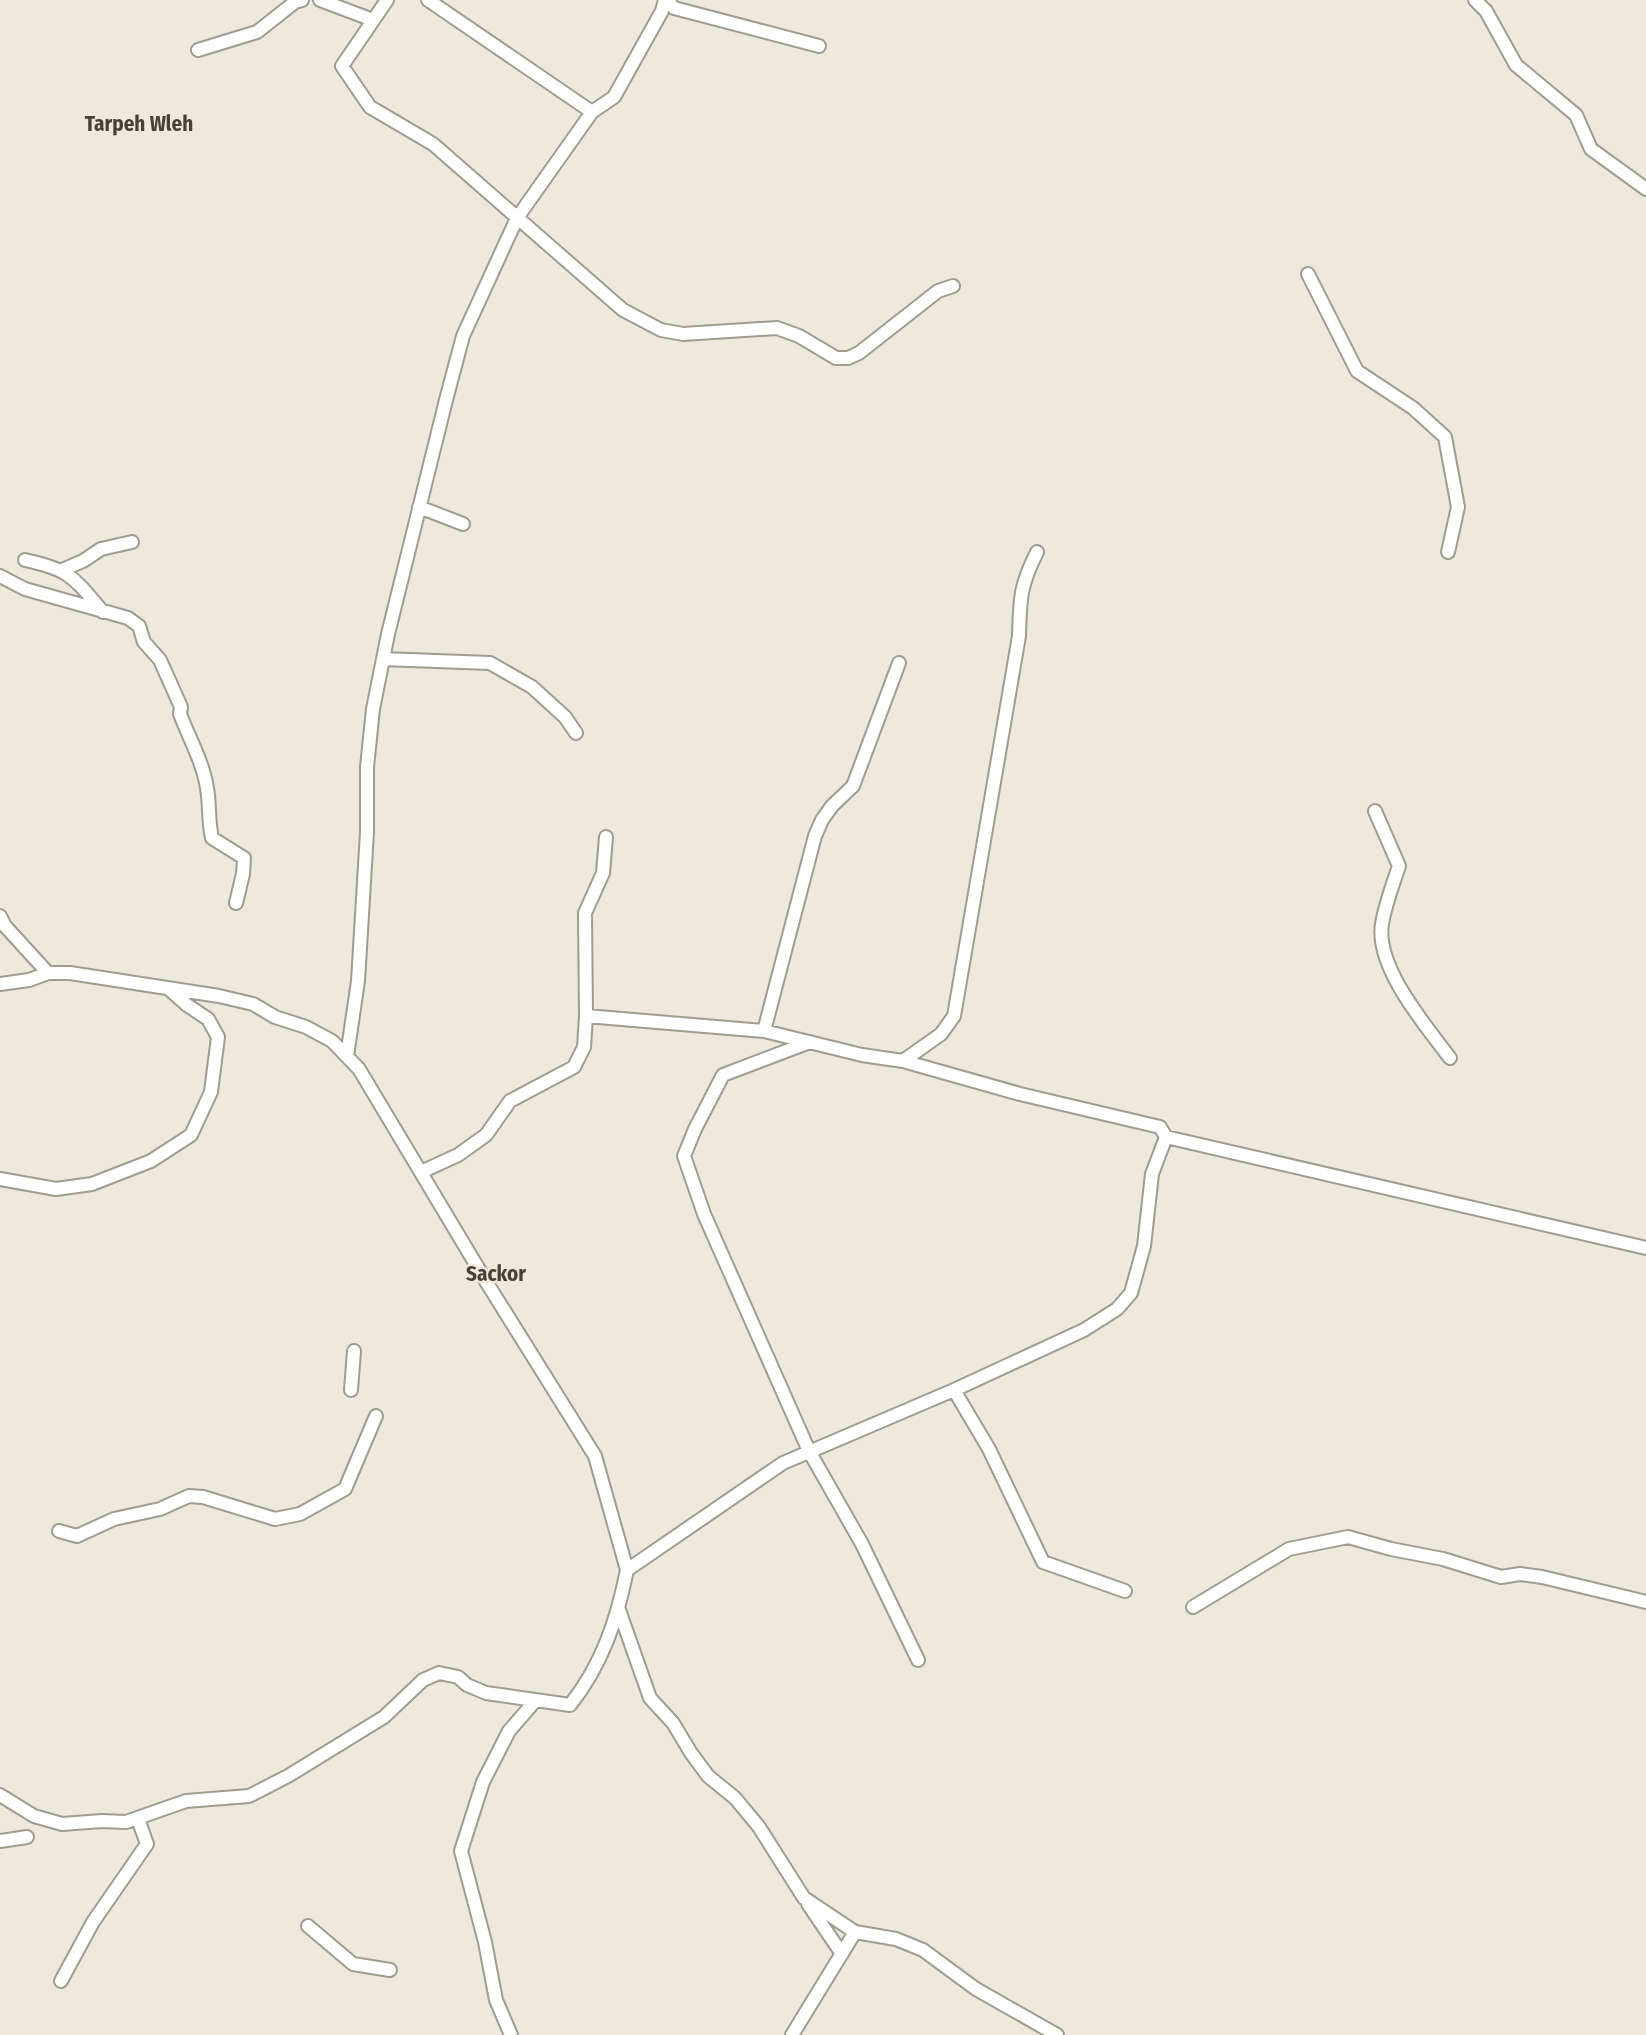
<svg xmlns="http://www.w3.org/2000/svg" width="1646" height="2035" font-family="'Fira Sans Condensed',sans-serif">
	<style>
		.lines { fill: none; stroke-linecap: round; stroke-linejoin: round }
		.minor-casing { stroke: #9f9c90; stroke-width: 16 }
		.minor { stroke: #fff; stroke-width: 12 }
		.labels { text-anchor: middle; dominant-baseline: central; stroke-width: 5; stroke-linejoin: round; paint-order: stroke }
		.neighbourhood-label { font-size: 21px; font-weight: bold; fill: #454137; stroke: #ede9dc }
	</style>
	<rect width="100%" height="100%" fill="#ede9dc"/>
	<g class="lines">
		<g class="minor-casing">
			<path id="minor" d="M320,0L373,20
				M387,0L342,66L370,107L433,144L623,310L661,330L683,334L777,328L799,336L836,358H848L859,353L938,291L953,286
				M667,0L674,8L819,46
				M1475,0L1486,11L1516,65L1576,115L1591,149L1646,189
				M198,50L257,32L295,2L302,0
				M592,112L614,97L662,11L665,0
				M1308,274L1357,371L1413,408L1445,437L1458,507L1448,552
				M419,507L463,524
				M25,560C71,570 73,577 103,612
				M62,570L83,561L101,549L132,542
				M0,576L25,589L128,618L139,626L144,642L160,660L181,707L180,714C189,738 203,762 207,788C210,805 208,821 212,838L244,858L243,874L236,903
				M383,659L490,663L532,687L565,717L576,733
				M1375,811L1399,866C1393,884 1385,905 1382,924C1375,967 1426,1026 1450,1058
				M0,916L5,926L48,973
				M0,984L29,980L48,973H70L219,996L253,1004L275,1017L306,1027L332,1041L359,1069L487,1283L595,1456L627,1570
				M586,1016L585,913L603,873L606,837
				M764,1031L815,836L822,820L832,806L853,786L899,663
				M810,1042L723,1075L695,1129L684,1156L704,1214L809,1451L862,1544L918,1660
				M347,1056L358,981L367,832V767L373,709L388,634L446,400L463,336L517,218L592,112L428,0
				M903,1061L941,1034L954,1016L1019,636C1020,598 1020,586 1037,552
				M421,1172L458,1155L486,1135L510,1101L574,1067L584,1047L586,1016L764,1031L862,1055L903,1061L1020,1094L1160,1127L1166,1137
				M0,1179L56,1189L92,1184L151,1161L191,1135L211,1092L218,1037L208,1019L187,1005L169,989
				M351,1390L354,1351
				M954,1390L989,1449L1043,1562L1125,1591
				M59,1531L77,1536L114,1519L160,1509L189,1496L203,1497L275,1519L300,1514L345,1489L376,1416
				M1193,1607L1289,1549L1348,1537L1391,1549L1443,1559L1501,1577L1520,1574L1542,1577L1646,1602
				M619,1610L650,1698L673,1723L691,1753L708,1776L735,1798L759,1827L804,1898L855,1932L896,1939L923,1950L976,1989L1057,2035
				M0,1795L34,1816L62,1824L102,1821L126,1822L186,1801L249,1796L288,1776L384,1717L423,1680L439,1673L458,1677L467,1685L486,1693L570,1705C602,1665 617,1620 627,1570L783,1463L954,1390L1084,1330L1117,1309L1131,1293L1144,1246L1152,1174L1166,1137L1646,1248
				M0,1841L27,1837
				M808,1904L842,1954
				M308,1926L353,1964L390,1970
				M61,1981L93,1922L147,1844L138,1819
				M511,2035L496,2000L485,1942L461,1851L483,1782L509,1731L535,1701
				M792,2035L855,1932"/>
		</g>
		<use href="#minor" class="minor"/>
	</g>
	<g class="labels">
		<g class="neighbourhood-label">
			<text x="139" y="124">Tarpeh Wleh</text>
			<text x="496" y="1274">Sackor</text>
		</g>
	</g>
</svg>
